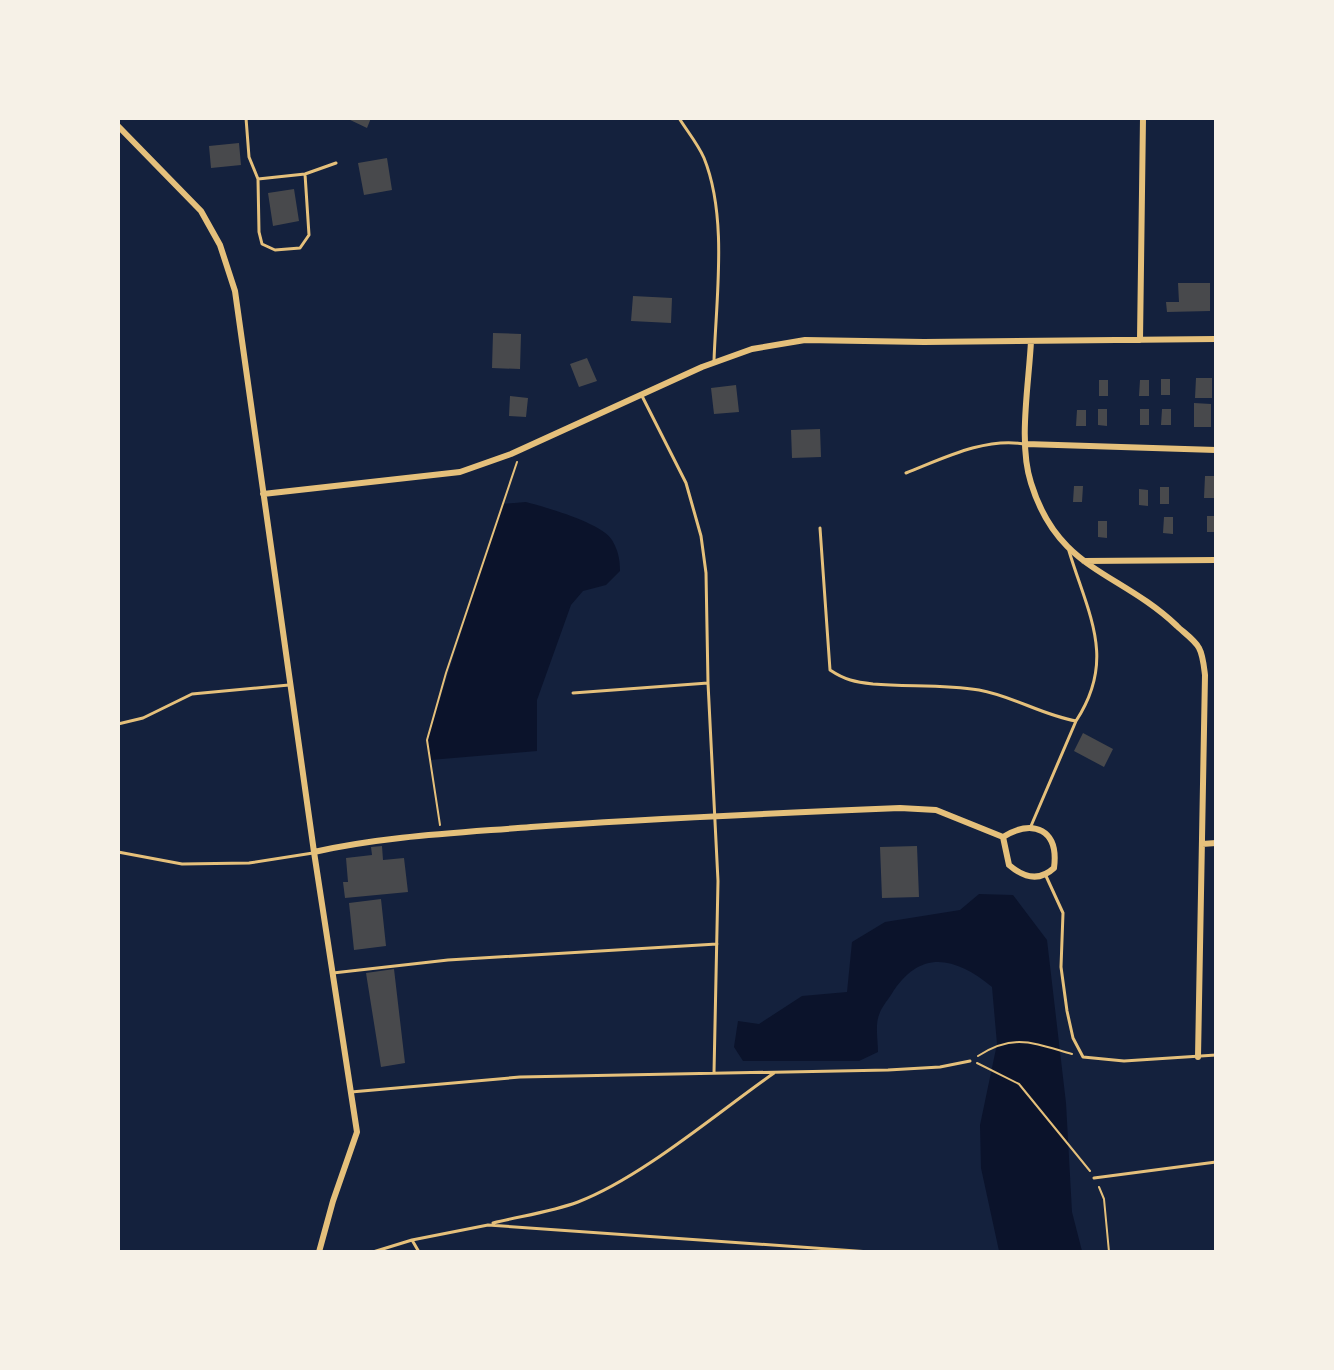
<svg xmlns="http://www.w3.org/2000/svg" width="1334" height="1370" font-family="'Roboto Serif',serif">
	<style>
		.water { fill: #0b132b }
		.building { fill: #48494c }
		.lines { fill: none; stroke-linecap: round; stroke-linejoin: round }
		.path { stroke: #e5c07b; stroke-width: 2 }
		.service { stroke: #e5c07b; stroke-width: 3 }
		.minor { stroke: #e5c07b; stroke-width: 6 }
	</style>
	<rect width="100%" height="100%" fill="#14213d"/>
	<path class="water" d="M526,502C545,507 602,523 612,540C618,550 620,559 620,571L606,585L583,591L571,605L537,700V751L430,760L427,740L502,504Z
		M979,894L1013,895L1047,940L1066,1103L1072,1212L1082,1251H999L981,1168L980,1125L997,1044L992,987C955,957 920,948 891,995C887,1001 881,1008 879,1015C875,1025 878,1041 878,1052L859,1061H743L734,1047L738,1021L759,1024L802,996L847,992L852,942L885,922L960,910Z"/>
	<path class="building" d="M346,118H371L367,128Z
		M239,143L241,165L211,168L209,146Z
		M387,158L392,190L364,195L358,163Z
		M294,189L299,221L273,226L268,193Z
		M1178,283H1210V311L1167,312L1166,302H1179Z
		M633,296L672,298L671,323L631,321Z
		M493,333L521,334L520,369L492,368Z
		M587,358L597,381L579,387L570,364Z
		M1196,378H1212V398H1195Z
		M1161,379H1170V395H1161Z
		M1099,380H1108V396H1099Z
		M1140,380H1149V396H1139Z
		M736,385L739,412L714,414L711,388Z
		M510,396L528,398L526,417L509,416Z
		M1194,403L1211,404V427H1194Z
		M1098,409H1107V426L1098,425Z
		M1140,409H1149V425H1140Z
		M1162,409H1171V425H1161Z
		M1077,410H1086V426H1076Z
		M820,429L821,457L792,458L791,430Z
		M1205,476H1216V498H1204Z
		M1074,486H1083L1082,502H1073Z
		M1160,487H1169V504H1160Z
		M1139,489L1148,490V506L1139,505Z
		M1207,516H1216V532H1207Z
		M1164,517H1173V534L1163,533Z
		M1098,521H1107V538L1098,537Z
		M1083,733L1113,749L1104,767L1074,751Z
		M382,846L383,860L404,858L408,892L345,898L343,882H348L346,858L372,855L371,847Z
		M917,846L919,897L882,898L880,847Z
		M381,899L386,946L354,950L349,903Z
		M394,969L405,1063L381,1067L366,973Z"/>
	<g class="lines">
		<path class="path" d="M440,825L427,740L446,673L517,462
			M978,1056C1014,1033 1033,1043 1072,1054
			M977,1063L1019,1084L1090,1171
			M1099,1187L1104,1199L1109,1252"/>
		<path class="service" d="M246,118L249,157L258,179L305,174L336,163
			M679,118C687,131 698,144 704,158C728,217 716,299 714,361
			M258,179L259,232L262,244L275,250L300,248L309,235L305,174
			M642,396L686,483L701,536L706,573L708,683L718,881L714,1073
			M906,473C942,459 985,437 1024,444
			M820,528L830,670C845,680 855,682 873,684C908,687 944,684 979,690C1013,696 1042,715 1076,721C1117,659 1088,614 1069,551
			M573,693L708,683
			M118,724L143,718L192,694L289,685
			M1031,826L1076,721
			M118,852L182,864L249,863L313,853
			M1046,876L1063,913L1061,967L1067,1011L1073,1038L1083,1057L1124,1061L1216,1055
			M333,973L448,960L717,944
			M351,1092L520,1077L888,1070L940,1067L970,1061
			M1094,1178L1216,1162
			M493,1223C521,1216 551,1212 578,1202C641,1178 717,1113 774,1073
			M412,1240L419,1252
			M373,1252L412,1240L488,1225L870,1252"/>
		<path class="minor" d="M118,126L201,211L220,245L235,291L314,852L357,1132L333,1201L319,1252
			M1140,340L1143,118
			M1031,341C1029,383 1018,443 1031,483C1058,571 1119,571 1177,626C1183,632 1195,640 1199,648C1203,655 1204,667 1205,675L1198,1057
			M1026,444L1216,450
			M263,494L460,472L511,454L702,367L752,349L805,340L924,342L1216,339
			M1084,561L1216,560
			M1202,844L1216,843
			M314,852C386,836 458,833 531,827C654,818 777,813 900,808L936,810L1003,837L1009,865C1023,877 1039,882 1054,868C1059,830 1034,818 1003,837"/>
	</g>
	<rect width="1334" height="1370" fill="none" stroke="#f6f1e7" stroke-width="240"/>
</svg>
